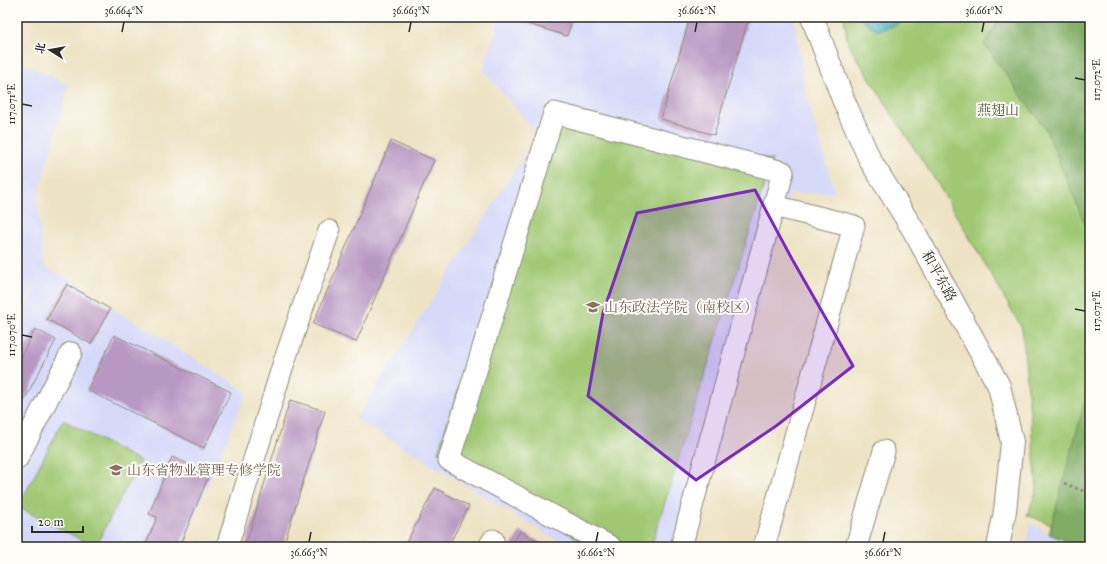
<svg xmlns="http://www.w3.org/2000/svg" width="1107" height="564" font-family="'IM FELL Great Primer','Noto Serif SC',serif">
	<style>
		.built { fill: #d5d8f9 }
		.green { fill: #a0c873; stroke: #667a4f }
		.forest { fill: #80ac65; stroke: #566c48 }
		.water { fill: #3dacbb; stroke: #346c73 }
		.building { fill: #b897c2 }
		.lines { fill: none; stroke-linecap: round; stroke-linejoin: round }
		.minor-casing { stroke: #8c8778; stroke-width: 23 }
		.major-casing { stroke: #8c8778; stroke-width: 24 }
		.path { stroke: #8c8778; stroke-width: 2.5; stroke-dasharray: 3 3; stroke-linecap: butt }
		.minor { stroke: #fff; stroke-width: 21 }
		.major { stroke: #fff; stroke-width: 22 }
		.marked { fill: #7b2cbf; fill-opacity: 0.2; stroke: #7b2cbf; stroke-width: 3; stroke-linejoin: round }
		.ticks { fill: none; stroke: #2b2b2b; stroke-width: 1.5 }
		.labels { text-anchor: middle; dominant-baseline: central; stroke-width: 4; stroke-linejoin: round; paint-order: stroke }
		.park-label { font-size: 14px; fill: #4e5a41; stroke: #fdfcf7 }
		.street-label { font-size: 14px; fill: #2b2b2b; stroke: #fdfcf7 }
		.education-label { font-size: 14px; fill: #785e54; stroke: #fdfcf7; text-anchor: start }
		.neatline { fill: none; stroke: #2b2b2b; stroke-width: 1.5 }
		.ticks-label { font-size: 10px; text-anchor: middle; fill: #2b2b2b }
	</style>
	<rect width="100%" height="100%" fill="#fdfcf7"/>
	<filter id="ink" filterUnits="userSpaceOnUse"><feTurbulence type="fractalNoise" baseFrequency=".025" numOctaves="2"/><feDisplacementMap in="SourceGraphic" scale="8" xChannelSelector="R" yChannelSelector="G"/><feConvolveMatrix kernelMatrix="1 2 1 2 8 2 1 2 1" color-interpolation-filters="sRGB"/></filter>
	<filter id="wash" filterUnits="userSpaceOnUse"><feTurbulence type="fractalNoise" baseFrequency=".012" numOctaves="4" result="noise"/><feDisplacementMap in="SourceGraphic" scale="16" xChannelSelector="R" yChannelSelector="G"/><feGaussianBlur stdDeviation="0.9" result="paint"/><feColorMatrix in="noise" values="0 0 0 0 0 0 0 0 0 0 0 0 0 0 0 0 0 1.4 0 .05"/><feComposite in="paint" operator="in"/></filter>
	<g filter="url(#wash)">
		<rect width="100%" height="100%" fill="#ede3c4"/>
		<path class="built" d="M500,17H795L805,91L835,192L789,194L690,547H568L356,419L538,134L483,70Z
			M17,61L69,85L37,198L44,267L70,279L113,308L247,392L182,547H17V323L38,281L17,317Z
			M1030,523L1072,547H1026Z"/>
		<path class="green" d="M844,17H1090V540L1027,515L1037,489L1022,328L939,186L908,139L848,44Z
			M552,106L772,160L651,547H591L438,452Z
			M63,420L140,461L95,547L18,507Z"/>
		<path class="forest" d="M1001,17H1090V236L1046,130L984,44Z
			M1090,382V547H1080L1049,534Z"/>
		<path class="water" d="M859,17H918L878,31Z"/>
		<g id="blocks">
			<path class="building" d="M523,17H573L567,36L522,22Z
				M690,17H749L714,135L661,119Z
				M391,141L434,160L356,342L313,324Z
				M67,284L110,309L91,344L47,319Z
				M35,329L56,340L17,414V365Z
				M114,335L231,392L204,448L87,390Z
				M290,400L325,411L283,547H245Z
				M172,457L210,473L179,547H145L157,517L149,514Z
				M435,488L469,506L448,547H404Z
				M520,531L549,547H511Z"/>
		</g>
	</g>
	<g filter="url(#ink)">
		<use href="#blocks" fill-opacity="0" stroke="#8c8778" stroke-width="1"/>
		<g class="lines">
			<g class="minor-casing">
				<path id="minor" d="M17,459L71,353
					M227,547L283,365L329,231
					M489,547L493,540
					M611,547L449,460L554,113L783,172L681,547
					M764,547L854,226L774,206
					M856,547L884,451"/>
			</g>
			<g class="major-casing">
				<path id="major" d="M812,17L843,99L870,160L914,231L999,386L1012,442L1005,511L998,547"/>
			</g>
			<path class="path" d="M1064,483L1090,494"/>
			<use href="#minor" class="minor"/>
			<use href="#major" class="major"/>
		</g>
	</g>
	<path class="marked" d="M755,190L792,259L853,366L776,426L696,480L588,396L603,313L637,213Z"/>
	<path class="ticks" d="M122,32L124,22M409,32L411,22M695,32L697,22M982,32L984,22M1075,78L1085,80M22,104L32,106M1075,309L1085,311M22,335L32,337M309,542L311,532M596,542L598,532M883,542L885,532"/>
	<defs>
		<g id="university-bare" transform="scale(1.08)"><path d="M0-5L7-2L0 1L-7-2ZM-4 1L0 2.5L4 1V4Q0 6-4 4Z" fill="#8d6e63" stroke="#fdfcf7" stroke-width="2.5" paint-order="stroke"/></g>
		<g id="school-bare" transform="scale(1.08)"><path d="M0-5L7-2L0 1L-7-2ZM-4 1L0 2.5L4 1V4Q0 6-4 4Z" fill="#8d6e63" stroke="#fdfcf7" stroke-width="2.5" paint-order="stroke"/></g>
	</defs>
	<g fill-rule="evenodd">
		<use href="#university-bare" x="593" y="307"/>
		<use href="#school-bare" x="116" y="470"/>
	</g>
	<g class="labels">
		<g class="park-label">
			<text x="998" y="110">燕翅山</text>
		</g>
		<g class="street-label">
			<text transform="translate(939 276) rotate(61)">和平东路</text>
		</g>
		<g class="education-label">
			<text x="604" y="307">山东政法学院（南校区）</text>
			<text x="127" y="470">山东省物业管理专修学院</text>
		</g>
	</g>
	<rect width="1107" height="564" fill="none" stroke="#fdfcf7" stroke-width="44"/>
	<g transform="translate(50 50) rotate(281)" stroke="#fdfcf7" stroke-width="3" paint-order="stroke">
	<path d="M0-3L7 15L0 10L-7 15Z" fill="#2b2b2b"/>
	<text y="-6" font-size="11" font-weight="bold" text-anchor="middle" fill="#2b2b2b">北</text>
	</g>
	<path d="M32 526v6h51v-6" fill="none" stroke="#2b2b2b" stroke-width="2"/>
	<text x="38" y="526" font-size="12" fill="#2b2b2b" stroke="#fdfcf7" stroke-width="3" paint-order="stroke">20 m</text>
	<rect x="22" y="22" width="1063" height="520" class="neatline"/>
	<g class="ticks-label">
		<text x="124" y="14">36.664°N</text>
		<text x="411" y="14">36.663°N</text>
		<text x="697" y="14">36.662°N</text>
		<text x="984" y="14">36.661°N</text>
		<text transform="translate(1096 80) rotate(-90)" y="4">117.072°E</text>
		<text transform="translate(11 104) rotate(-90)" y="4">117.071°E</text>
		<text transform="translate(1096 311) rotate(-90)" y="4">117.071°E</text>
		<text transform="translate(11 335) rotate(-90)" y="4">117.070°E</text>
		<text x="309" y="556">36.663°N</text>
		<text x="596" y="556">36.662°N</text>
		<text x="883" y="556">36.661°N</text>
	</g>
</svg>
